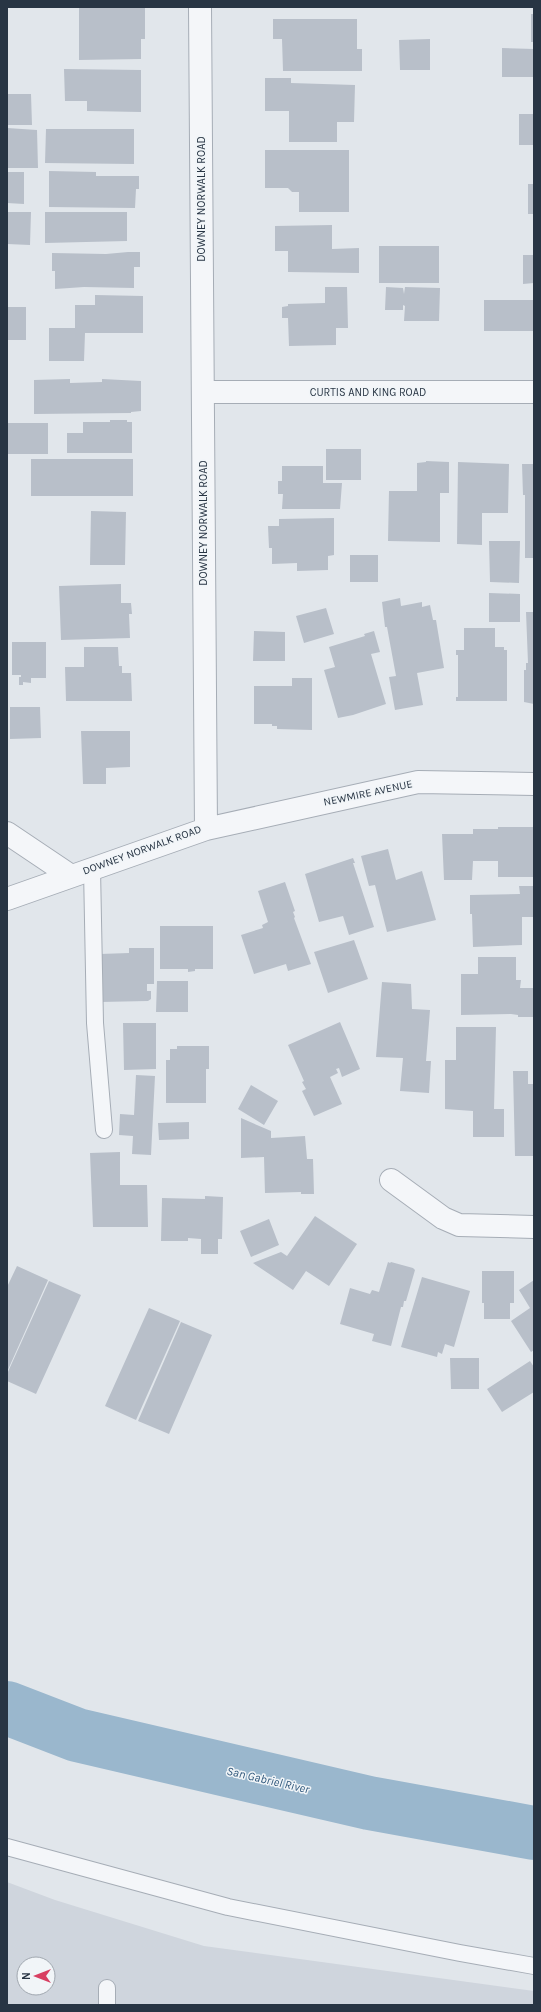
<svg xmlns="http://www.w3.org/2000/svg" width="541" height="2012" font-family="Karla,sans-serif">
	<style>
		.built { fill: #cfd5dd; fill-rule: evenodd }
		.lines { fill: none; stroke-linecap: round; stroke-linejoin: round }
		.river { stroke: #9ab7cd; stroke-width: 54 }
		.building { fill: #b8bfc9 }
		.lane-casing { stroke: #a6adb6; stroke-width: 18 }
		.street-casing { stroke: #a6adb6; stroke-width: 24 }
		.lane { stroke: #f4f6f9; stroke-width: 16 }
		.street { stroke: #f4f6f9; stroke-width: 22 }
		.labels { text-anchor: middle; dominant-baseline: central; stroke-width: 3; stroke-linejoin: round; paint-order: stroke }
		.street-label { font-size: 11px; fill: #283544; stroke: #f1f5f8 }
		.water-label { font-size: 12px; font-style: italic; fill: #2f577b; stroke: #f1f5f8 }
	</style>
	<rect width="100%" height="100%" fill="#e1e6eb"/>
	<path class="built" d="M7,1882L55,1900L204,1946L534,1991V2005H7ZM24,1964H48V1988H24Z"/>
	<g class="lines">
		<path class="river" d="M7,1708L77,1735L369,1803L534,1833"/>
	</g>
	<path class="building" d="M79,7H145V39H141V59L79,60Z
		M531,14H534V42H531Z
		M273,19H357V49H362V71H283L282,39H273Z
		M430,39V70H400L399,40Z
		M502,48L534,49V77H502Z
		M64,69L141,70V112L87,111V101H65Z
		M265,78H291V83L355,85L354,122H337V142H289V111H265Z
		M7,94H31L32,125H7Z
		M519,114H534V145H519Z
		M7,128L37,130L38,168H7Z
		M46,129H134V164L45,163Z
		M265,150H349V212H299V192H292L288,188H265Z
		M49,171L96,172V176H139V189H136L135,208L49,207Z
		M7,172H24V204L7,203Z
		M528,184H534V214H528Z
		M7,212H31L30,245L7,244Z
		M45,212H127V241L45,243Z
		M332,225V249L359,248V273L288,272V251H275V226Z
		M379,246H439V283H379Z
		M128,252H140V267H134V288L84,287L55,289V271H52V253L106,254Z
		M523,255H534V283L523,284Z
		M325,287H347L348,328H336V345L289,346L288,318H282V307L288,306V304L325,303Z
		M386,287L403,288L404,294L405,287L440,288L439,321H404L405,306L403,305V310H385Z
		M95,295L143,296V333H85L84,361H49V328H75V305H95Z
		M484,300H534V331H484Z
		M7,307H26V340H7Z
		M70,379V383L102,382V379L141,381V411L131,412V413L34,414V380Z
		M110,420H127V422H132V453H67V433H83V422H110Z
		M7,423H48V454H7Z
		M326,449H361V480H326Z
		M31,459H133V496H31Z
		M426,461L449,462V493H440V542L388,541L389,491H417V463L426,462Z
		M458,462L509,464L508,513H482V545L457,544Z
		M522,464H534V558H525V495H523Z
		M282,466H323V483H342L340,509H282L283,494H278V481H282Z
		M91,511L126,512L125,565H90Z
		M334,518V555L328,556V570L297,571V563L272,564V548H269L268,526H279V519Z
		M489,541H520L519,583L490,582Z
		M350,555H378V582H350Z
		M121,584V603H131L132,614H129L130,638L61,640L59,586Z
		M489,593L520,594V622H489Z
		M400,598L401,606L422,602V607L430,605L433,620H436L444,668L417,673L423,705L395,710L389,677L396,676L387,627H385L382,602Z
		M326,608L334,634L304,643L296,616Z
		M526,612H534V704L524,702V670H526V663H528Z
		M464,628H495V647H504V650H507V701H456V697H458V655H456V650H464Z
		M254,631L285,632V661H253Z
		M374,631L380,652L371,654L386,704L353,715L338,718L324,670L335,667L329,647L365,636L364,634Z
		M12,642H46V678H31V683L23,682V685H19V677H21V675H12Z
		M84,647H118L119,666H122V673H131L132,701H66L65,667H84Z
		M292,678H312V730L277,729V726H272V724H254V686H292Z
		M10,707H40L41,738L10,739Z
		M81,731H130V767L106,768V784H83Z
		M498,827H534V877H498V861H473L472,880H444L442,834H473V829H498Z
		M388,849L396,880L422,871L436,920L387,932L375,885L369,886L361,856Z
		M353,858L355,863H353L374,927L349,935L343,916L319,922L305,874Z
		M285,882L295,911L293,912L295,917L294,918L311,964L288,971L286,964L254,974L241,935L263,928L262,925L268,922L258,891Z
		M519,886H534V917H522V945L473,947L472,914H470V895L520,894Z
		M160,926H213V969H195V971L188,972V969H160Z
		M354,940L368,979L328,993L314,952Z
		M129,948H154V984H147V991H151V999L148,1001L100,1002V954L129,953Z
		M478,957H516V980H521L520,988H534V1017H518V1015L511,1014L461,1015V974H478Z
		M157,981H188V1012H156Z
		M382,982L411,984L412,1009L430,1010L426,1061H431L429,1093L400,1091L403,1058L376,1057Z
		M340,1022L360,1069L342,1077L339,1068L336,1069L338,1073L330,1077L342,1104L314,1116L302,1091L306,1089L302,1082L304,1081L288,1045Z
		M123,1023H156V1069L124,1070Z
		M456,1027H496L494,1109H504V1137H473V1111L445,1109V1060H456Z
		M177,1046H209V1069H206V1103H166V1060H170V1049H177Z
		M513,1071H528V1084H534V1156H515Z
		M136,1075L155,1076L151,1155L132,1154L133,1136L119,1135L120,1114L134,1115Z
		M251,1085L278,1101L264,1125L238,1109Z
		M241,1118L271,1131V1138L305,1136L307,1159H313L314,1194H301V1192L265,1193L264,1157L241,1158Z
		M189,1122V1139L159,1140L158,1123Z
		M120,1152V1185H147L148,1227H93L90,1153Z
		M205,1196L223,1197L222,1239H218V1254H201V1239L188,1238V1241H161L162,1198L205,1199Z
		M315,1216L357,1244L329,1286L306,1271L293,1290L253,1263L281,1252L287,1256Z
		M269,1219L279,1245L251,1257L240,1231Z
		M388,1262L390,1263L391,1262L413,1268L415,1270L406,1301H404L403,1307H401L391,1346L372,1341L374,1334L340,1324L350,1288L370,1294L372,1290L379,1292Z
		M17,1266L48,1280L7,1372V1287Z
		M482,1271H514V1303H510V1319H484V1303H482Z
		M422,1277L470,1291L454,1347L445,1344L442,1354L438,1352L437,1357L401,1347Z
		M534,1280V1350L531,1352L511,1321L530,1308L519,1290Z
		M49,1281L81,1295L36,1394L7,1381V1374Z
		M149,1308L180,1321L136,1420L105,1406Z
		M181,1322L212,1335L169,1434L138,1421Z
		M450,1358H479V1389H451Z
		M530,1361L534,1367V1392L502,1412L487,1389Z"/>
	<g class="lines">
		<g class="lane-casing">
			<path id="lane" d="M92,869L95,1023L104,1130
				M7,1847L228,1907L460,1953L534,1966
				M107,2005V1988"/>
		</g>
		<g class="street-casing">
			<path id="street" d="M200,7L206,829
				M203,392H534
				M7,833L71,876
				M7,899L206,829L418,782L534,784
				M391,1180L443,1218L459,1225L534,1227"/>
		</g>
		<use href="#lane" class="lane"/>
		<use href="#street" class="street"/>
	</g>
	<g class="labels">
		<g class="street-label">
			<text transform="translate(201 199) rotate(-90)">DOWNEY NORWALK ROAD</text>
			<text x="368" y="392">CURTIS AND KING ROAD</text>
			<text transform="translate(203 523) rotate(-90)">DOWNEY NORWALK ROAD</text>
			<text transform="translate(368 793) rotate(-12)">NEWMIRE AVENUE</text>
			<text transform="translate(142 850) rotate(-20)">DOWNEY NORWALK ROAD</text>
		</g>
		<g class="water-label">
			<text transform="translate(268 1780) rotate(13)">San Gabriel River</text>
		</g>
	</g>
	<rect width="541" height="2012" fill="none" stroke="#283544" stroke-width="16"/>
	<g transform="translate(36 1976) rotate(270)"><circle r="19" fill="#f1f5f8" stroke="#a1a8b0"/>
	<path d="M0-3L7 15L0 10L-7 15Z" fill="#d83f62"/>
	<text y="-6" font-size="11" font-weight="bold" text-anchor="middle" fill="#283544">N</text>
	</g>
</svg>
